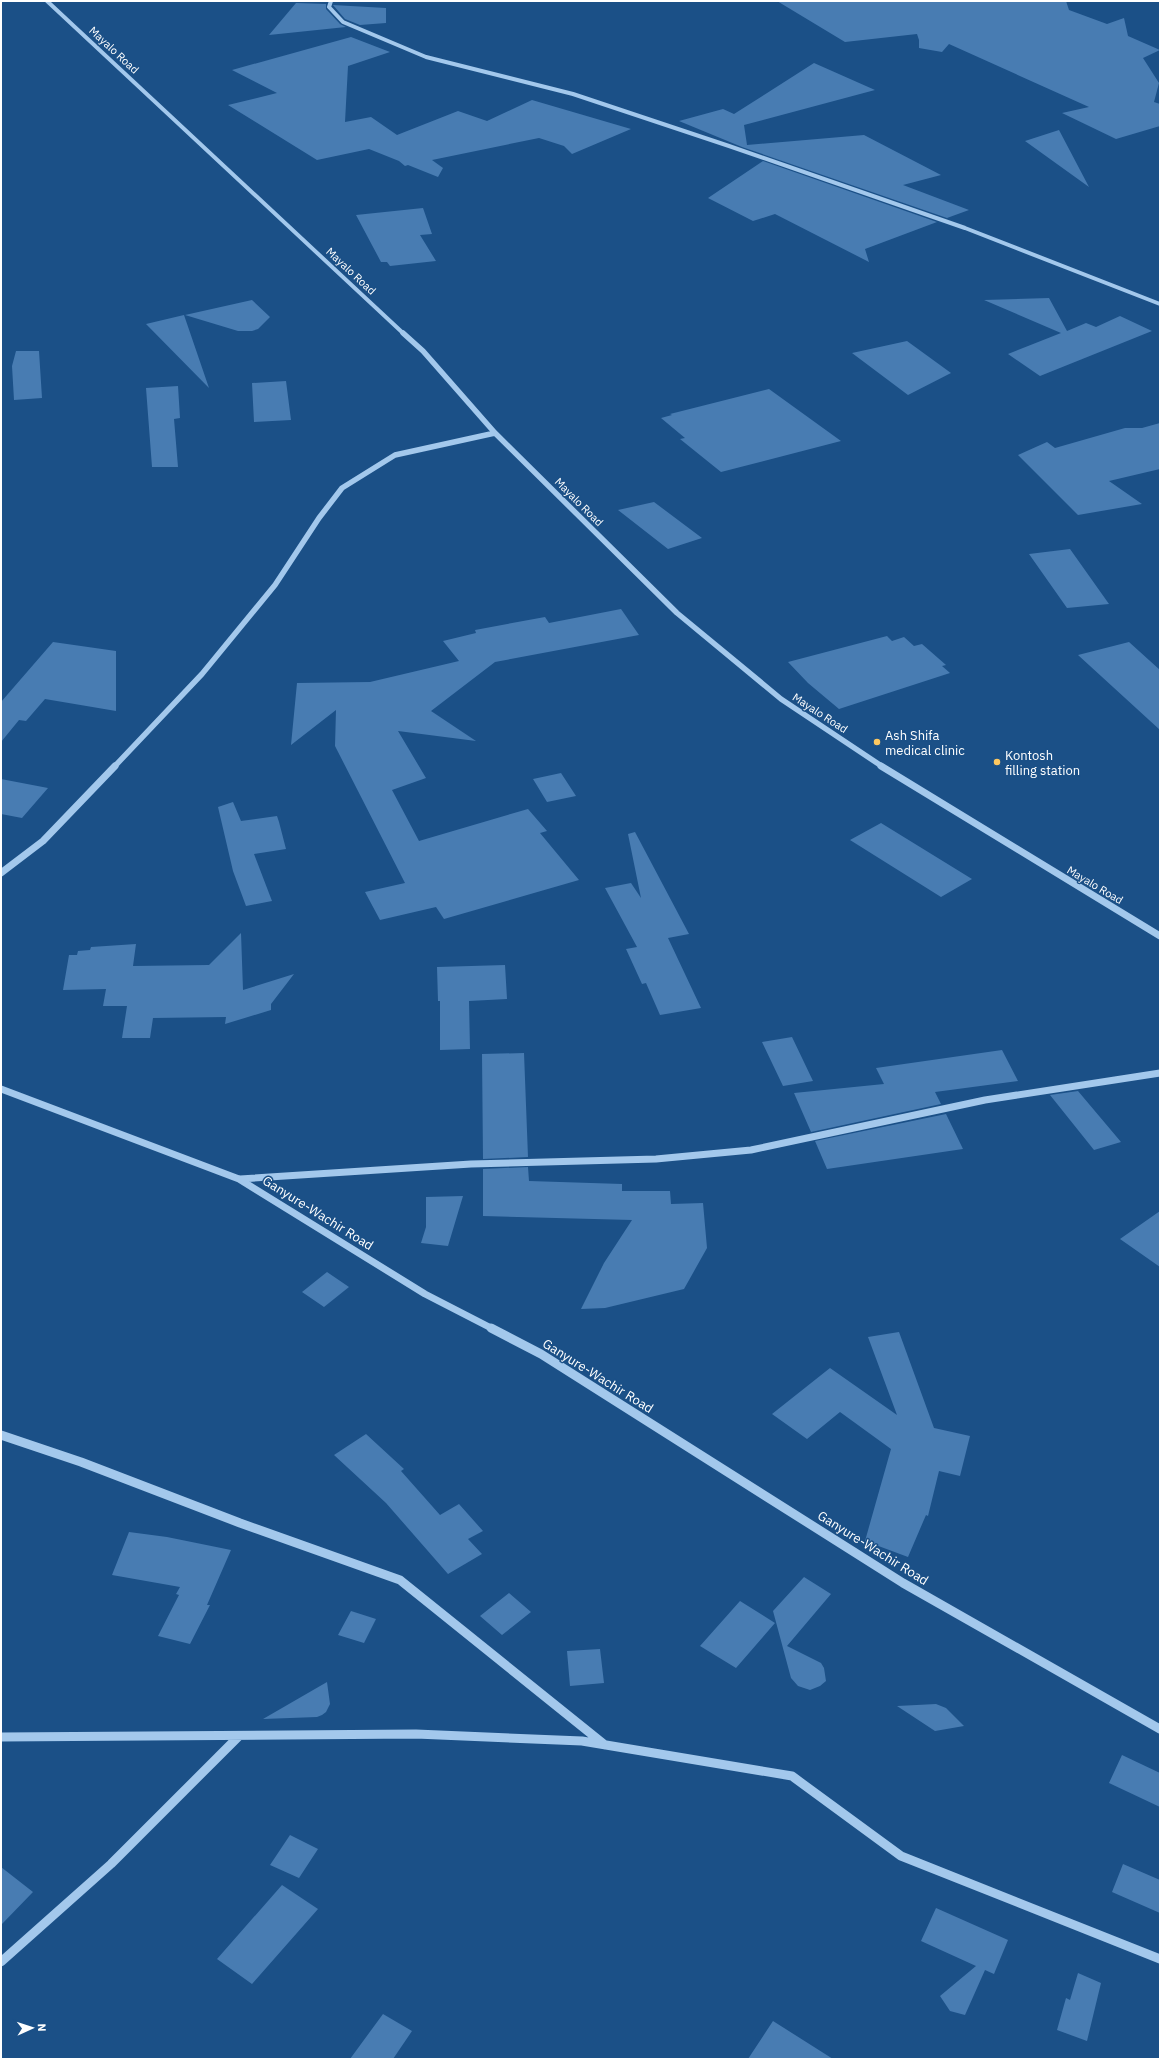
<svg xmlns="http://www.w3.org/2000/svg" width="1161" height="2060" font-family="'IBM Plex Sans',sans-serif">
	<style>
		.building { fill: #487cb2 }
		.lines { fill: none; stroke-linecap: round; stroke-linejoin: round }
		.minor-far3 { stroke: #a3c8ec; stroke-width: 4 }
		.minor-far2 { stroke: #a3c8ec; stroke-width: 5.5 }
		.minor-far1 { stroke: #a3c8ec; stroke-width: 7 }
		.minor { stroke: #a3c8ec; stroke-width: 9 }
		.poi-dot { fill: #fec860; stroke: #1b5087; stroke-width: 1.5 }
		.labels { text-anchor: middle; dominant-baseline: central; stroke-width: 3; stroke-linejoin: round; paint-order: stroke }
		.far-street-label { font-size: 11px; fill: #fff; stroke: #1b5087 }
		.poi-label { font-size: 13px; fill: #fff; stroke: #1b5087; text-anchor: start }
		.street-label { font-size: 13px; fill: #fff; stroke: #1b5087 }
	</style>
	<rect width="100%" height="100%" fill="#1b5087"/>
	<path class="building" d="M777,1H1066L1069,10L1107,24L1124,18L1128,36L1160,50L1143,58L1159,83L1154,102L1160,104V126L1116,139L1062,113L1089,107L949,44L942,52L919,48V40L917,34L845,42Z
		M296,3L326,4V9L340,24L346,27L269,35Z
		M333,5L386,8V23L360,25L345,19Z
		M351,37L390,52L348,66L345,122L371,117L397,135L458,111L487,121L532,100L631,129L572,154L564,146L539,138L432,160L443,168L438,177L408,165L405,166L399,161L369,149L317,160L228,105L277,93L232,70Z
		M814,63L875,90L744,125L747,145L864,135L941,175L903,185L969,210L947,218L742,147L679,121L723,109L734,114Z
		M1059,130L1089,187L1025,141Z
		M763,161L937,222L865,249L869,262L775,214L753,221L708,198Z
		M423,208L432,234L420,235L436,261L390,266L387,262H381L356,215Z
		M1049,298L1067,331L1086,323L1096,327L1120,316L1152,331L1040,376L1008,354L1061,333L984,300Z
		M252,300L270,317L258,329L252,331H238L185,315Z
		M184,315L209,388L146,324Z
		M907,341L951,373L908,395L852,353Z
		M16,351H39L42,398L14,400L12,366Z
		M286,381L291,420L254,422L252,383Z
		M178,386L180,418L174,419L178,467H152L146,388Z
		M769,389L841,441L721,472L680,439L685,438L661,418L672,415L670,414Z
		M1160,423V469L1109,481L1142,504L1078,515L1018,455L1047,442L1055,448L1125,428H1142Z
		M654,502L702,538L668,549L618,510Z
		M1070,549L1109,604L1067,608L1029,554Z
		M621,609L639,635L495,662L431,711L476,741L398,731L426,778L392,790L419,841L528,809L547,831L540,833L579,880L444,919L436,907L380,920L365,892L405,883L335,746L336,710L291,745L297,683L370,682L459,661L443,641L476,633L475,630L545,617L549,623Z
		M887,636L892,641L904,637L914,646L922,644L946,665L942,666L950,673L839,709L808,683L788,662Z
		M53,642L116,651V711L45,699L26,721L19,720L1,742V702Z
		M1129,642L1160,670V730L1078,655Z
		M561,773L576,796L547,802L533,779Z
		M1,779L48,788L22,818L1,814Z
		M233,802L241,821L277,816L279,822L286,849L254,854L272,901L246,906L233,871L218,807Z
		M881,823L972,879L941,897L850,840Z
		M635,832L689,934L668,938L701,1008L660,1015L646,983L642,984L626,949L637,947L605,888L631,883L641,898L628,834Z
		M241,933L243,990L294,974L271,1004V1010L225,1024L226,1017L153,1018L150,1038H122L127,1006H103L106,989L63,990L69,955H77L78,951L90,950L91,947L136,944L133,966L209,965Z
		M505,965L507,999L469,1001L470,1049L440,1050V1001H438L437,967Z
		M792,1037L813,1081L783,1086L762,1042Z
		M1002,1050L1018,1081L935,1092L941,1104L811,1132L794,1093L884,1084L876,1068Z
		M524,1053L528,1157L483,1159L482,1054Z
		M1078,1091L1121,1142L1094,1150L1050,1095Z
		M946,1114L963,1149L827,1169L815,1141Z
		M528,1167L529,1181L622,1184V1191H670L671,1204L703,1203L707,1248L684,1289L605,1308L581,1309L604,1263L632,1220L483,1216V1169Z
		M463,1196L448,1246L421,1243L426,1227V1197Z
		M1160,1211V1267L1120,1239Z
		M327,1272L349,1287L324,1307L302,1292Z
		M899,1332L934,1428L970,1436L960,1476L939,1471L928,1516L926,1515L908,1557L865,1541L891,1449L840,1412L807,1439L772,1414L830,1368L897,1415L868,1337Z
		M366,1434L404,1469L401,1471L440,1515L459,1504L483,1531L468,1539L482,1554L448,1574L386,1503L334,1455Z
		M129,1532L167,1537L231,1550L207,1605H210L190,1644L158,1636L179,1595L176,1594L180,1587L112,1575Z
		M804,1577L831,1594L787,1646L821,1663L824,1668L826,1681L820,1686L810,1690L798,1686L791,1678L773,1611Z
		M509,1593L531,1612L502,1635L480,1616Z
		M740,1601L775,1623L736,1668L700,1646Z
		M351,1611L376,1619L364,1643L338,1635Z
		M600,1649L604,1683L570,1686L567,1651Z
		M327,1682L330,1704L326,1712L322,1715L317,1717L263,1719Z
		M936,1704L946,1708L964,1726L935,1731L897,1706Z
		M1122,1755L1160,1773V1807L1109,1783Z
		M290,1835L318,1849L299,1878L270,1865Z
		M1123,1864L1160,1880V1913L1112,1892Z
		M1,1867L33,1892L1,1925Z
		M282,1885L318,1909L252,1984L217,1959Z
		M936,1908L1008,1940L994,1974L985,1970L965,2015L950,2011L940,1996L976,1966L921,1941Z
		M1078,1973L1101,1983L1087,2041L1057,2030L1066,1998L1070,2000Z
		M383,2014L412,2031L393,2059H350Z
		M773,2021L833,2059H748Z"/>
	<g class="lines">
		<path class="minor-far3" d="M47,1L404,334
			M331,1L329,7L343,22L426,57L573,94L729,146L965,228L1160,304"/>
		<path class="minor-far2" d="M403,333L423,351L495,433L677,613L781,699L883,767
			M114,767L202,674L275,585L319,518L342,488L395,455L495,433"/>
		<path class="minor-far1" d="M881,766L1160,936
			M1,873L43,841L115,766
			M1,1089L239,1179L425,1294L493,1329
			M240,1179L471,1164L656,1159L751,1150L985,1100L1160,1073"/>
		<path class="minor" d="M491,1328L541,1354L903,1583L1160,1729
			M1,1435L81,1462L240,1523L400,1580L605,1745
			M1,1737L416,1734L582,1741L792,1776L901,1856L1160,1959
			M1,1962L111,1864L239,1736"/>
	</g>
	<g class="poi-dot">
		<circle cx="877" cy="742" r="4"/>
		<circle cx="997" cy="762" r="4"/>
	</g>
	<g class="labels">
		<g class="far-street-label">
			<text transform="translate(114 50) rotate(43)">Mayalo Road</text>
			<text transform="translate(351 271) rotate(43)">Mayalo Road</text>
			<text transform="translate(579 502) rotate(45)">Mayalo Road</text>
			<text transform="translate(820 713) rotate(33)">Mayalo Road</text>
			<text transform="translate(1095 885) rotate(31)">Mayalo Road</text>
		</g>
		<g class="poi-label">
			<text x="885" y="735">Ash Shifa<tspan x="885" dy="15">medical clinic</tspan></text>
			<text x="1005" y="755">Kontosh<tspan x="1005" dy="15">filling station</tspan></text>
		</g>
		<g class="street-label">
			<text transform="translate(318 1213) rotate(32)">Ganyure-Wachir Road</text>
			<text transform="translate(598 1376) rotate(32)">Ganyure-Wachir Road</text>
			<text transform="translate(873 1548) rotate(32)">Ganyure-Wachir Road</text>
		</g>
	</g>
	<rect width="1161" height="2060" fill="none" stroke="#ffffff" stroke-width="4"/>
	<g transform="translate(32 2028) rotate(87)" stroke="#1b5087" stroke-width="3" paint-order="stroke">
	<path d="M0-3L7 15L0 10L-7 15Z" fill="#ffffff"/>
	<text y="-6" font-size="11" font-weight="bold" text-anchor="middle" fill="#ffffff">N</text>
	</g>
</svg>
